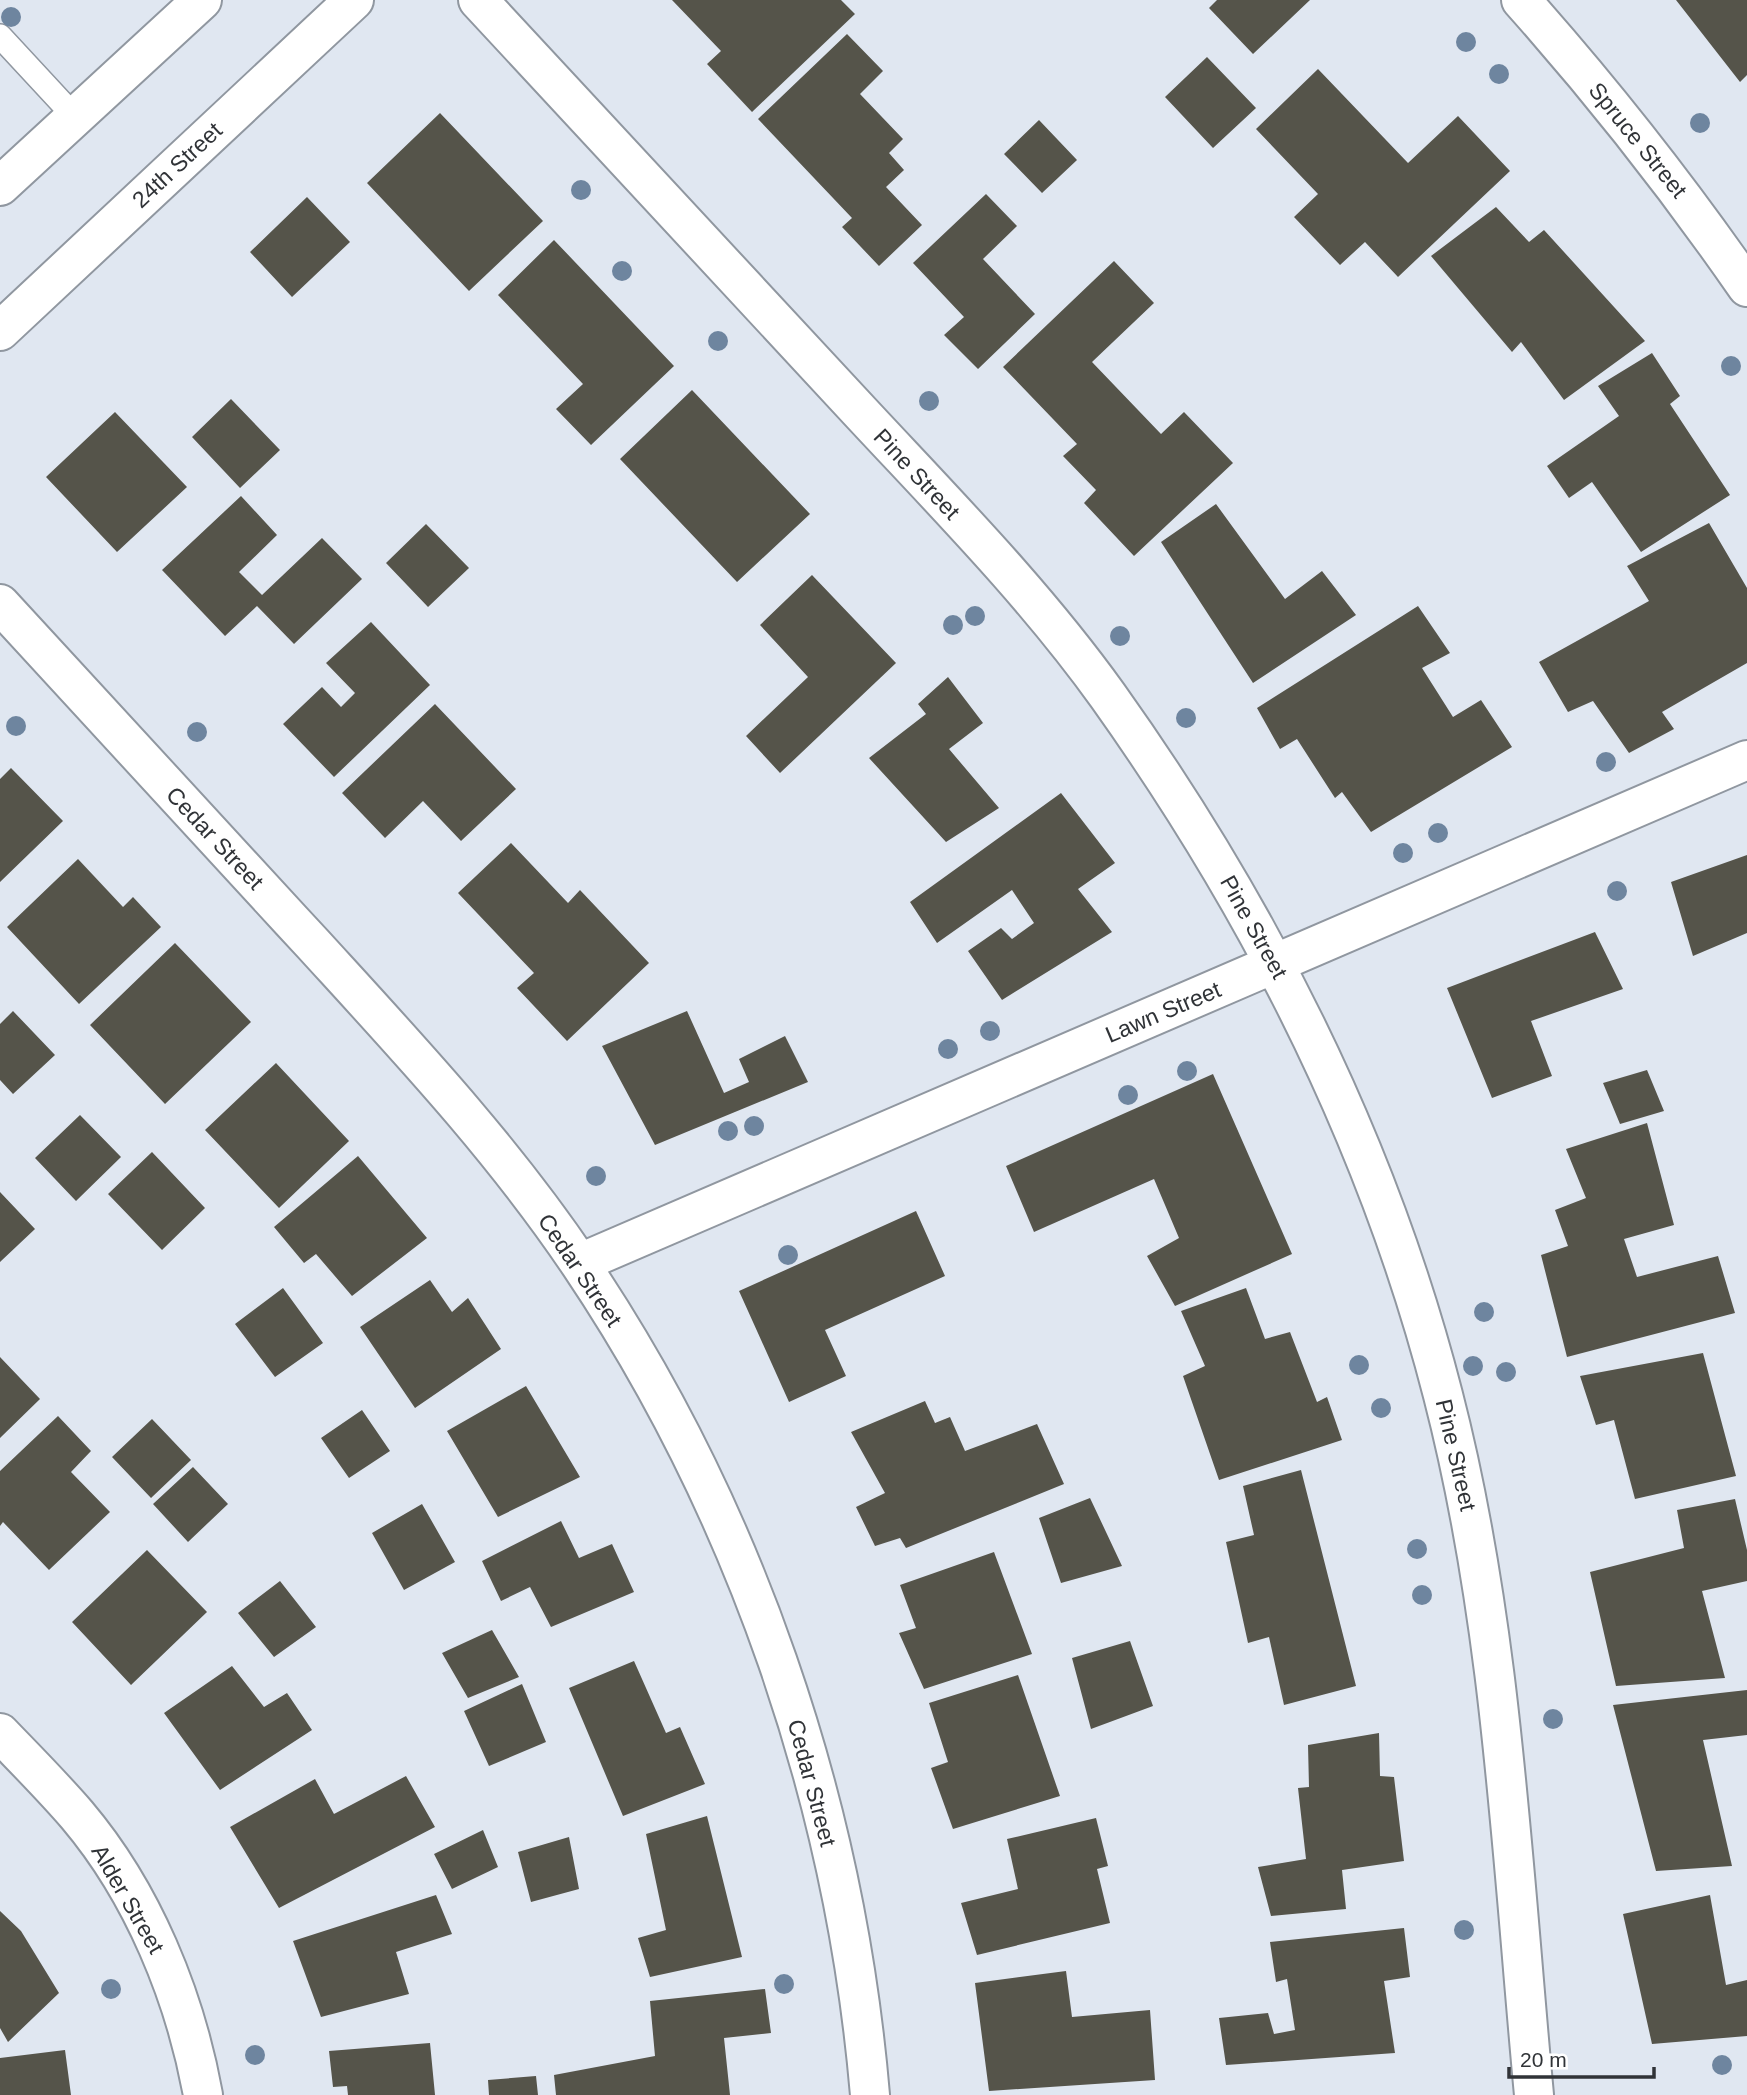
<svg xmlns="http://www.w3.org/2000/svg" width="1747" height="2095" font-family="Arial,sans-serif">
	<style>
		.building { fill: #55544a }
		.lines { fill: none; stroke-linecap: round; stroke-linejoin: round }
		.service-casing { stroke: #9097a0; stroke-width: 26 }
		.minor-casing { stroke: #9097a0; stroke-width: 42 }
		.primary-casing { stroke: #9097a0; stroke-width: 42 }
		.service { stroke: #fff; stroke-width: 23 }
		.minor { stroke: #fff; stroke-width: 38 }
		.primary { stroke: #fff; stroke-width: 38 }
		.tree { fill: #6e859f }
		.labels { text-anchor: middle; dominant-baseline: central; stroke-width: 7; stroke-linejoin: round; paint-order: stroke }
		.street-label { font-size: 23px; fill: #303337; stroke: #fff }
	</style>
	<rect width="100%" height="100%" fill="#e0e7f1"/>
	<path class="building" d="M672,0H841L855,14L752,112L707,64L721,51Z
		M1217,0H1310L1253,54L1209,8Z
		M1676,0H1747V75L1740,82Z
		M847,34L883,71L860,94L903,139L889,153L904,170L886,187L922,225L879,266L842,227L852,218L758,119Z
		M1207,57L1256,108L1213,148L1165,97Z
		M1318,69L1408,163L1458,116L1510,171L1398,277L1365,242L1340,265L1294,217L1318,194L1256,129Z
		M440,113L543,221L469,291L367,183Z
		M1039,120L1077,160L1042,193L1004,154Z
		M986,194L1017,226L983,259L1035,314L978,369L944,335L964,317L913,263Z
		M307,197L350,242L292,297L250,252Z
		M1496,207L1529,242L1544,230L1645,341L1564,400L1521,342L1512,352L1431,256Z
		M554,240L674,366L591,445L556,409L583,384L498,295Z
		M1114,261L1154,303L1092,362L1161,434L1184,412L1233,463L1134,556L1084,503L1096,490L1063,456L1077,444L1003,367Z
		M1652,353L1680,396L1670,404L1730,495L1641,552L1592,482L1569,498L1547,466L1619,416L1598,386Z
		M692,390L810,514L737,582L620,459Z
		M231,399L280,450L240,488L192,437Z
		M115,412L187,487L117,552L46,477Z
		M241,496L277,535L239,572L262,595L322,538L362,579L294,644L257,606L225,636L162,570Z
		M1216,504L1285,599L1322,571L1356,615L1253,683L1161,542Z
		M1709,523L1747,588V663L1662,712L1674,729L1629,753L1593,701L1568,712L1539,662L1649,601L1627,566Z
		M426,524L469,568L428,607L386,563Z
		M812,575L896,663L780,773L746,736L808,677L760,625Z
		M1418,606L1450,653L1422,668L1453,717L1481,700L1512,747L1371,832L1342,792L1335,798L1297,739L1280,749L1257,708Z
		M371,622L430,685L334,777L283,724L322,687L341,707L355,693L326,663Z
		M948,677L983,723L949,749L999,808L946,842L869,758L926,714L918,704Z
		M435,704L516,789L461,841L423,801L385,838L342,793Z
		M11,768L63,821L0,882V779Z
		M1061,793L1115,863L1078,889L1112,932L1002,1000L968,951L1001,928L1012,939L1034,923L1012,890L937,943L910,902Z
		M511,843L568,903L580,890L649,963L567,1041L517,988L534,973L458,893Z
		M1747,855V933L1693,956L1671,882Z
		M78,859L123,907L133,897L161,927L79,1004L7,927Z
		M1595,932L1623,989L1531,1021L1552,1076L1492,1098L1447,988Z
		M175,943L251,1022L165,1104L90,1025Z
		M13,1011L55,1055L13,1094L0,1080V1024Z
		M687,1011L724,1093L749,1082L739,1059L785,1036L808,1082L655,1145L602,1046Z
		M276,1063L349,1141L279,1208L205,1130Z
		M1647,1070L1664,1111L1620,1124L1603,1083Z
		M1213,1074L1292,1254L1175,1306L1147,1256L1179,1238L1154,1179L1034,1232L1006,1166Z
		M80,1115L121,1157L76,1201L35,1158Z
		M1647,1123L1674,1225L1624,1239L1637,1277L1718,1256L1735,1313L1567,1357L1541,1255L1568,1246L1555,1210L1586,1198L1566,1149Z
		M152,1152L205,1208L162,1250L108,1194Z
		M358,1156L427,1238L352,1296L316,1254L304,1263L274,1227Z
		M0,1192L35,1229L0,1262Z
		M916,1211L945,1276L825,1330L846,1376L789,1402L739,1291Z
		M430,1280L452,1312L468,1298L501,1349L415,1408L360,1327Z
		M283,1288L323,1343L275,1377L235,1324Z
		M1246,1288L1265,1339L1290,1332L1317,1402L1327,1397L1342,1440L1219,1480L1183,1376L1205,1366L1181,1311Z
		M1703,1353L1736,1476L1635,1499L1614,1420L1596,1425L1580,1376Z
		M0,1357L40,1399L0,1438Z
		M526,1386L580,1477L498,1517L447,1431Z
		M925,1401L935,1423L950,1417L965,1451L1037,1424L1064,1484L906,1548L900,1538L875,1546L856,1507L885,1493L851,1432Z
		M362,1410L390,1451L349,1478L321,1438Z
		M58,1416L91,1451L71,1472L110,1512L49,1570L3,1522L0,1526V1471Z
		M152,1419L191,1460L151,1498L112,1457Z
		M193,1467L228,1504L188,1542L153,1504Z
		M1301,1470L1356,1686L1284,1705L1269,1637L1248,1643L1226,1542L1254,1535L1243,1486Z
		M1090,1498L1122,1566L1061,1583L1039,1518Z
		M1735,1499L1747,1550V1581L1702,1591L1725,1678L1616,1686L1590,1572L1684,1548L1677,1510Z
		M422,1504L455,1562L404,1590L372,1533Z
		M561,1521L579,1558L612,1544L634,1592L551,1627L530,1587L501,1601L482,1561Z
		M147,1550L207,1612L131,1685L72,1622Z
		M994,1552L1032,1654L924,1689L899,1633L916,1628L900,1585Z
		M280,1581L316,1627L274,1657L238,1613Z
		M492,1630L519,1677L468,1698L442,1653Z
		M1130,1641L1153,1706L1091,1729L1072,1658Z
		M634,1661L666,1733L680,1727L705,1784L623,1816L569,1688Z
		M232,1666L264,1707L287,1693L312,1730L220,1790L164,1713Z
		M1018,1675L1060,1796L953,1829L931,1768L948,1762L929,1703Z
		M522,1684L546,1742L489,1766L464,1711Z
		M1747,1690V1735L1703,1740L1732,1866L1656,1871L1613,1705Z
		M1379,1733L1380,1776L1394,1777L1404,1861L1342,1870L1346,1909L1271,1916L1258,1867L1306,1859L1298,1788L1309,1787L1308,1745Z
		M406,1776L435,1827L279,1908L230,1827L315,1779L334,1814Z
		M707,1816L742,1957L650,1977L638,1938L666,1930L646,1834Z
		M1096,1818L1108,1866L1097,1869L1110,1923L977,1955L961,1903L1018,1889L1007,1839Z
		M483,1830L498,1867L452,1889L434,1854Z
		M569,1837L579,1889L531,1902L518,1852Z
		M436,1895L452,1934L396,1952L409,1994L321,2017L293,1941Z
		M1710,1895L1726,1985L1747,1980V2036L1652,2044L1623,1914Z
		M0,1911L21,1931L59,1993L8,2042L0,2028Z
		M1404,1928L1410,1977L1384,1981L1395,2053L1226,2065L1219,2018L1268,2013L1274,2034L1295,2030L1287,1979L1276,1982L1270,1942Z
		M1066,1971L1072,2017L1150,2010L1155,2080L989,2091L975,1983Z
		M765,1989L771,2033L724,2038L730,2095H556L554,2075L655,2056L650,2001Z
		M430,2043L435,2095H348L347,2086L333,2087L329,2051Z
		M65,2050L71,2095H0V2058Z
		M536,2076L538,2095H489L488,2080Z"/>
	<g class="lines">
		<g class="service-casing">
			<path id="service" d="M0,36L75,117"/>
		</g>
		<g class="minor-casing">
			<path id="minor" d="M478,0C603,134 727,268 851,402C939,497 1032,590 1108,696C1259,908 1378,1142 1443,1395C1502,1623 1512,1861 1534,2095
				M1521,0C1602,91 1677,186 1747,287
				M0,604C104,717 208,831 313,944C407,1047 502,1148 580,1264C745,1509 845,1801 870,2095
				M580,1263L1747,760
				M0,1733C26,1760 53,1787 77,1815C143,1893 185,1996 203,2095"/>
		</g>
		<g class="primary-casing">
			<path id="primary" d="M0,186L202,0
				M0,331L354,0"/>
		</g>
		<use href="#service" class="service"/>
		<use href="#minor" class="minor"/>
		<use href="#primary" class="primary"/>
	</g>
	<g class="tree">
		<circle cx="11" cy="17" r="10"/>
		<circle cx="1466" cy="42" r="10"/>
		<circle cx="1499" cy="74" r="10"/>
		<circle cx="1700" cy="123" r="10"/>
		<circle cx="581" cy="190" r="10"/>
		<circle cx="622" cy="271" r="10"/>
		<circle cx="718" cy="341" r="10"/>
		<circle cx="1731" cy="366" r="10"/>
		<circle cx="929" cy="401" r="10"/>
		<circle cx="975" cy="616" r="10"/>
		<circle cx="953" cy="625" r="10"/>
		<circle cx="1120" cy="636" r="10"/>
		<circle cx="1186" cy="718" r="10"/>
		<circle cx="16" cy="726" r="10"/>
		<circle cx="197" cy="732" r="10"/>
		<circle cx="1606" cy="762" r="10"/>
		<circle cx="1438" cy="833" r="10"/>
		<circle cx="1403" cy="853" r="10"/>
		<circle cx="1617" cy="891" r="10"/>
		<circle cx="990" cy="1031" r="10"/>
		<circle cx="948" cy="1049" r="10"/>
		<circle cx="1187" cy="1071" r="10"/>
		<circle cx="1128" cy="1095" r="10"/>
		<circle cx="754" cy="1126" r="10"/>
		<circle cx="728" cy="1131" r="10"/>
		<circle cx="596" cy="1176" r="10"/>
		<circle cx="788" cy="1255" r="10"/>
		<circle cx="1484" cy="1312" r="10"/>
		<circle cx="1359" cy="1365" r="10"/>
		<circle cx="1473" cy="1366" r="10"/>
		<circle cx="1506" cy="1372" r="10"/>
		<circle cx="1381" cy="1408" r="10"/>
		<circle cx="1417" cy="1549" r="10"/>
		<circle cx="1422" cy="1595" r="10"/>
		<circle cx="1553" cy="1719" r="10"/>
		<circle cx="1464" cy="1930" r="10"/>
		<circle cx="784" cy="1984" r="10"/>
		<circle cx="111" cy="1989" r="10"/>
		<circle cx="255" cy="2055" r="10"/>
		<circle cx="1722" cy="2065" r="10"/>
	</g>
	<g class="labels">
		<g class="street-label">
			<text transform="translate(1638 140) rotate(51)">Spruce Street</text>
			<text transform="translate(177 165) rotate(-43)">24th Street</text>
			<text transform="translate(917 474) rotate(47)">Pine Street</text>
			<text transform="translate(215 838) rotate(47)">Cedar Street</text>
			<text transform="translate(1254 927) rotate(61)">Pine Street</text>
			<text transform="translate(1163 1012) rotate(-23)">Lawn Street</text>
			<text transform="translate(580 1270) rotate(56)">Cedar Street</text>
			<text transform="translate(1456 1455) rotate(77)">Pine Street</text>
			<text transform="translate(812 1783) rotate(75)">Cedar Street</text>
			<text transform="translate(128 1899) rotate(60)">Alder Street</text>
		</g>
	</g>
	<path d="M1509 2067v10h145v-10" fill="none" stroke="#303337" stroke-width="3.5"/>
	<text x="1520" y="2067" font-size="21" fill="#303337" stroke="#ffffff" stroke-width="5" paint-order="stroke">20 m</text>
</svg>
